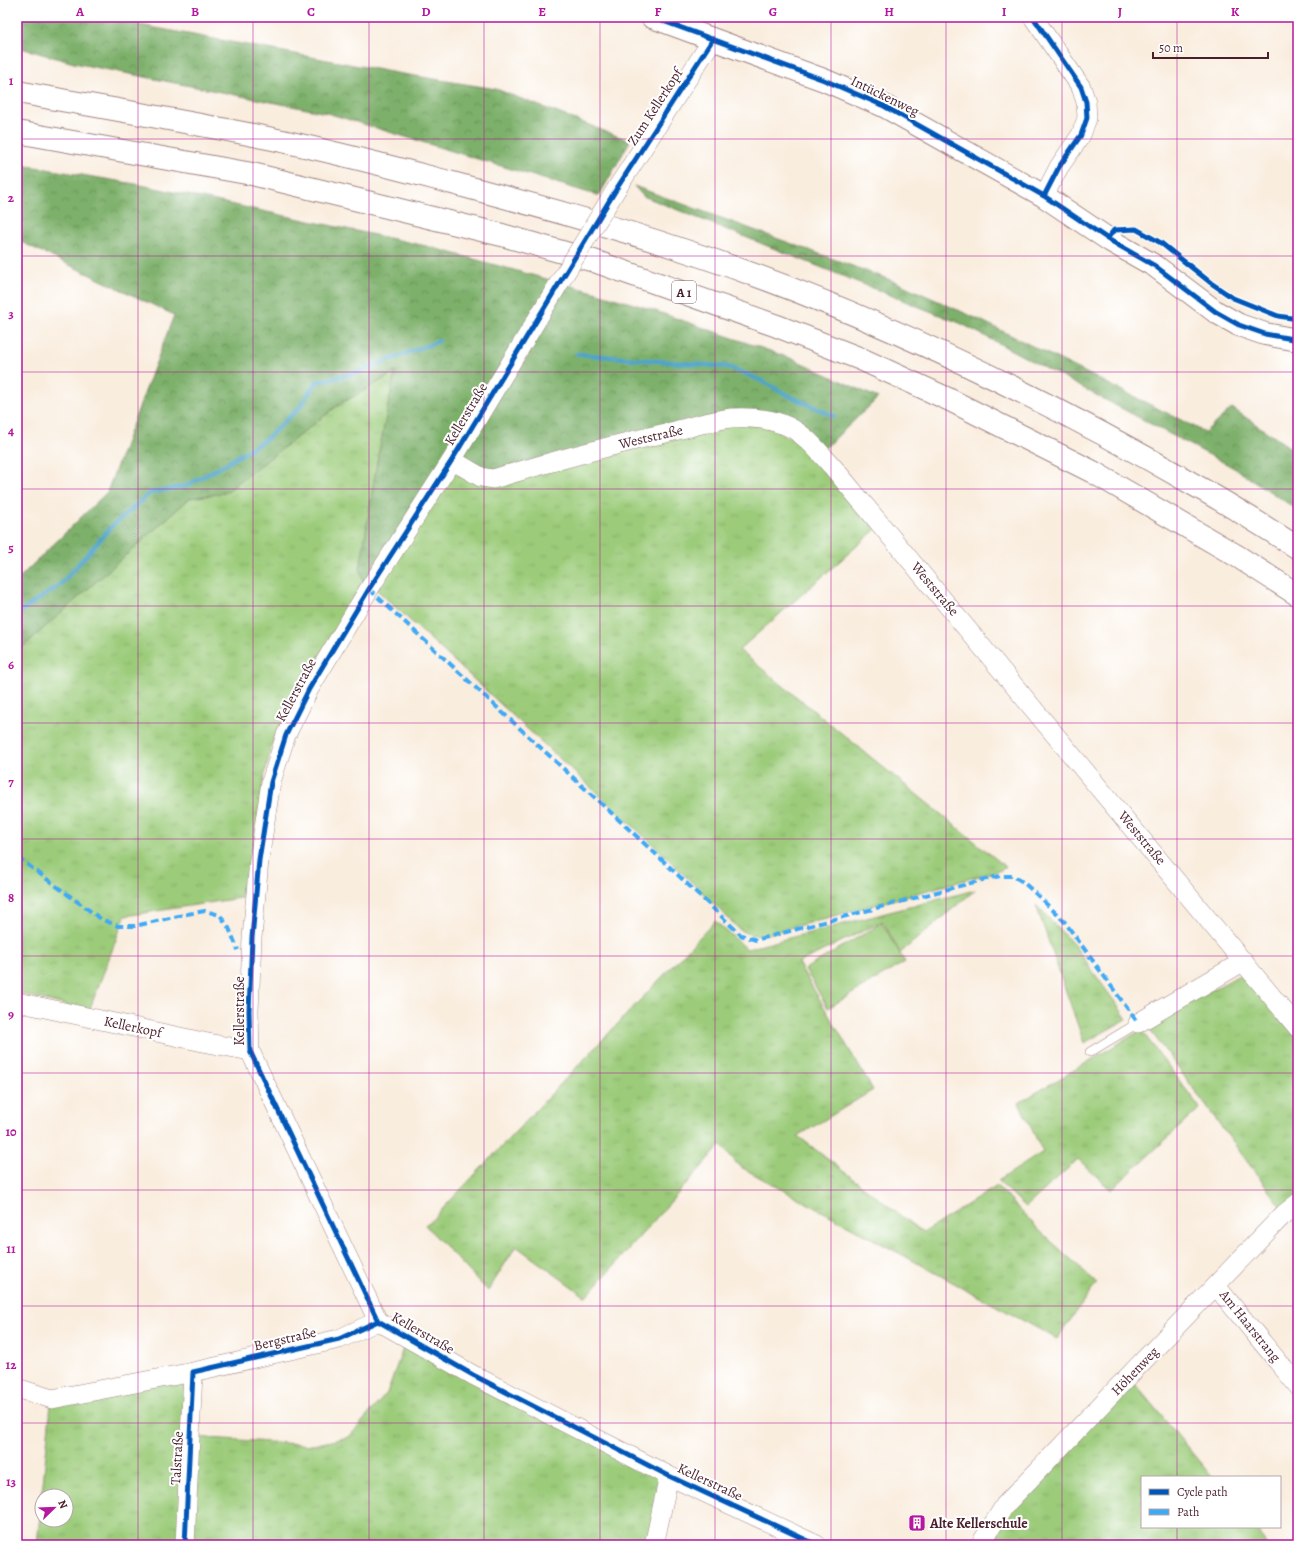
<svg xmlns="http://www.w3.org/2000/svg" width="1315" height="1562" font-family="Alegreya,serif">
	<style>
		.grass { fill: url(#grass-tufts); stroke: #737652; fill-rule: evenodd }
		.forest { fill: url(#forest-crowns); stroke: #64684a }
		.pitch { fill: #9ccc7a; stroke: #737652 }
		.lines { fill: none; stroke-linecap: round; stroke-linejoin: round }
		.stream { stroke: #4ea4ca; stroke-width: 4.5 }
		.service-casing { stroke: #a28684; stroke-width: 10 }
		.minor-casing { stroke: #a28684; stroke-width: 20 }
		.tertiary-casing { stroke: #a28684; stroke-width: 24 }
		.motorway-casing { stroke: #a28684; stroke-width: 24 }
		.service { stroke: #fff; stroke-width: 9 }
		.minor { stroke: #fff; stroke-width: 19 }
		.tertiary { stroke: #fff; stroke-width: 22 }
		.motorway { stroke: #fff; stroke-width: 22 }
		.minor-bridge-casing { stroke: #a28684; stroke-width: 20; stroke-linecap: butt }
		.minor-bridge { stroke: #fff; stroke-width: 19 }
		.quiet { stroke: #3fa9f5; stroke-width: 4; stroke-dasharray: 8 4; stroke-linecap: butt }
		.cycleway-casing { stroke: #fff; stroke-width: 8 }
		.cycleway { stroke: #0057b8; stroke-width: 5 }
		.grid { fill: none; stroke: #b5179e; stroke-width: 1; stroke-opacity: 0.55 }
		.labels { text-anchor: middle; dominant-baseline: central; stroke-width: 4; stroke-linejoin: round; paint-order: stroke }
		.shield { fill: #fff; stroke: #80626b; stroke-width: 1 }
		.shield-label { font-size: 13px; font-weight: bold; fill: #4a1f2b }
		.street-label { font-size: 14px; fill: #4a1f2b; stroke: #fff }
		.poi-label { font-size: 14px; font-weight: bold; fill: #4a1f2b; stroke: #fff; text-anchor: start }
		.neatline { fill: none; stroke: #b5179e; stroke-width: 1.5 }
		.grid-label { font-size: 13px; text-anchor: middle; font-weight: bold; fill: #b5179e }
	</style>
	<defs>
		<pattern id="grass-tufts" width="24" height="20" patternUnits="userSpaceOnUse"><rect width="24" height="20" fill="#9ccc7a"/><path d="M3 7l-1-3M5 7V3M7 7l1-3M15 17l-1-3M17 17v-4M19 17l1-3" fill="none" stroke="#88af6a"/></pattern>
		<pattern id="forest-crowns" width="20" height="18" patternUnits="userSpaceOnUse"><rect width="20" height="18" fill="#7db06a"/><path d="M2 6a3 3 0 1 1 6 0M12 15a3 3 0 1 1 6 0" fill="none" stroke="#688f57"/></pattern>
	</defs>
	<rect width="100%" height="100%" fill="#fff"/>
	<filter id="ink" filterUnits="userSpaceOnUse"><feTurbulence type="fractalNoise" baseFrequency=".025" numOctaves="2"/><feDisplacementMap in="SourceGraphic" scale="8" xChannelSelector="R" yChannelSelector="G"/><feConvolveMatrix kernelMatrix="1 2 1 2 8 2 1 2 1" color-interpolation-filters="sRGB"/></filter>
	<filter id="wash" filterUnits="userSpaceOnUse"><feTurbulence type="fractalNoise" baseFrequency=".012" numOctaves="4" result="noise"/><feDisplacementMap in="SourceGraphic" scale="16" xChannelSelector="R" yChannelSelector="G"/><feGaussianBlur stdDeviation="0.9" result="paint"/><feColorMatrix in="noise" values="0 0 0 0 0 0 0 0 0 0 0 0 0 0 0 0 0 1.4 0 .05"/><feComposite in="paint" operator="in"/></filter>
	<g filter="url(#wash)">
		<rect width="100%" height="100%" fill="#f9edde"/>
		<path class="grass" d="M396,372L377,461L364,585L303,683L274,737L264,777L246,897L125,916L89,1011L17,993V652L190,498L225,493L337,406Z
			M731,424L767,425L804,445L876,529L739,650L1006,867L1001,870L768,934L751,935L739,929L662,853L377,590L454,464Z
			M975,890L900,953L883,921L798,963L873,1090L798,1136L923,1233L997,1186L1041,1232L1097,1283L1057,1339L739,1166L721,1145L586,1297L516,1246L488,1291L425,1225L432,1220L715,921L747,949Z
			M1036,905L1074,945L1127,1019L1084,1043Z
			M1245,972L1298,1037V1197L1283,1210L1147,1026Z
			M1141,1030L1200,1108L1111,1190L1078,1159L1026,1207L998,1181L1043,1152L1019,1103Z
			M405,1343L664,1479L651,1545H189L194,1437L313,1445L349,1437L387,1393Z
			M189,1377L181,1545H37L51,1404ZM42,1496H66V1520H42Z
			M1130,1378L1212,1477H1142V1527H1253L1267,1545H984L1008,1506Z"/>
		<path class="forest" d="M17,17H97L397,73L496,89L630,141L599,196L327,113L74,63L17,47Z
			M17,164L141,185L426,246L594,292L644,307L793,359L878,398L825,448L765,414L495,475L450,454L364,585L360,568L377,461L395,372L337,406L225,493L190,498L17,652V580L107,492L174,315L17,240Z
			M634,186L896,282L980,320L1205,432L1232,408L1298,453V510L1234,468L962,324L643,196Z"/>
		<path class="pitch" d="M882,923L905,962L828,1008L805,969Z"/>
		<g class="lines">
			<path class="stream" d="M577,354L729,367L762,381L787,395L834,416
				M17,614L60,585L111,527L150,493L186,486L224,465L266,439L299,408L316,382L352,374L439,341"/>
		</g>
	</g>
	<g filter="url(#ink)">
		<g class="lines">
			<g class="service-casing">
				<path id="service" d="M1090,1052L1138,1023"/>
			</g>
			<g class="minor-casing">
				<path id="minor" d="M1033,17L1081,87L1086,102L1087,118L1081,135L1059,167L1044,196
					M617,188L713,39
					M547,303L452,460L369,589L309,689L286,735L271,782L259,860L252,938L249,1011L250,1051L378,1321L473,1375L669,1476L817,1545
					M452,460L481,477L493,479C550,462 608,446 666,433C687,428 709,421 731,418C747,417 766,418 782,424C803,431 817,450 832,466L1298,1028
					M17,1002L203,1042L250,1051
					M1138,1023L1244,961
					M1216,1286L1298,1386
					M17,1388L52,1399L193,1372L339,1339L378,1321
					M185,1545L193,1372
					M654,1545L669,1476
					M980,1545L1005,1505L1284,1214L1298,1203"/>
			</g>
			<g class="tertiary-casing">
				<path id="tertiary" d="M652,17L824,80L884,106L1044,196L1111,241L1155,266L1216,312L1239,325L1265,334L1298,340"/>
			</g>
			<g class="motorway-casing">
				<path id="motorway" d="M17,92C100,107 184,121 268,138C326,150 384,165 441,180C523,202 606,224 686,251C865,310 1035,393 1198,487C1232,506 1265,527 1298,548
					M17,132L252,174L502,235L594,261L777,326L861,359L948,399L1093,472L1237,556L1298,595"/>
			</g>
			<use href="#service" class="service"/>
			<use href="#minor" class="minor"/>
			<use href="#tertiary" class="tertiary"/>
			<use href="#motorway" class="motorway"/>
			<g class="minor-bridge-casing">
				<path id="minor-bridge" d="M547,303L617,188"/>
			</g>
			<use href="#minor-bridge" class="minor-bridge"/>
			<path class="quiet" d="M369,589L659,857L741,935L756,940L986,879L1000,876H1013L1023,882L1035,893L1064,921L1138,1023
				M17,857L101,919L118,926H135L187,914L205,911L220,915L229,928L238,950"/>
			<g class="cycleway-casing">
				<path id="cycleway" d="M652,17L824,80L884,106L1044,196L1111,241L1155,266L1216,312L1239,325L1265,334L1298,340
					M1033,17L1081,87L1086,102L1087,118L1081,135L1059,167L1044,196
					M713,39L617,188L452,460L369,589L309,689L286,735L271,782L259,860L252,938L249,1011L250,1051L378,1321L473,1375L669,1476L817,1545
					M1107,239L1114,230L1136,229L1161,243L1211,283L1233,298L1278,316L1298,319
					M185,1545L193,1372L339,1339L378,1321"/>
			</g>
			<use href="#cycleway" class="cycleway"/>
		</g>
	</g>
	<path class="grid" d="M138,17V1545M253,17V1545M369,17V1545M484,17V1545M600,17V1545M715,17V1545M831,17V1545M946,17V1545M1062,17V1545M1177,17V1477M17,139H1298M17,256H1298M17,372H1298M17,489H1298M17,606H1298M17,723H1298M17,839H1298M17,956H1298M17,1073H1298M17,1190H1298M17,1306H1298M17,1423H1298M1177,1527V1545"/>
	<defs>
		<g id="building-square" transform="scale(0.9)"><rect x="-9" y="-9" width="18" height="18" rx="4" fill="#b5179e" stroke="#fff"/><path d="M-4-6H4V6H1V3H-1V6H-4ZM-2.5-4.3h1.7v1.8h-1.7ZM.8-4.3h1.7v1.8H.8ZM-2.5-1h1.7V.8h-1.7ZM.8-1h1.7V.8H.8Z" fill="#fff"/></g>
	</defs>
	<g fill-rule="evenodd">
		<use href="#building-square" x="917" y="1523"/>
	</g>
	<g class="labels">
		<rect class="shield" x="672" y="281" width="24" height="22" rx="3"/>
		<g class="shield-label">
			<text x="684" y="292">A 1</text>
		</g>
		<g class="street-label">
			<text transform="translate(885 96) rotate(26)">Intückenweg</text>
			<text transform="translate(655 107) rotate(-57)">Zum Kellerkopf</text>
			<text transform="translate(466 414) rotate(-59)">Kellerstraße</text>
			<text transform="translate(651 437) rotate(-13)">Weststraße</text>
			<text transform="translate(935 589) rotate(50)">Weststraße</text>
			<text transform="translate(296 690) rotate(-62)">Kellerstraße</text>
			<text transform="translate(1142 838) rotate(50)">Weststraße</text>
			<text transform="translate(239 1011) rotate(-90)">Kellerstraße</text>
			<text transform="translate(133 1027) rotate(12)">Kellerkopf</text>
			<text transform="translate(1250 1326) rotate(51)">Am Haarstrang</text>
			<text transform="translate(423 1333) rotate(30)">Kellerstraße</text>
			<text transform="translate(285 1339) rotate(-13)">Bergstraße</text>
			<text transform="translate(1135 1371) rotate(-46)">Höhenweg</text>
			<text transform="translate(177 1458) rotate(-87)">Talstraße</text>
			<text transform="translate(710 1482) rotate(25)">Kellerstraße</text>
		</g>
		<g class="poi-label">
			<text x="930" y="1523">Alte Kellerschule</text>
		</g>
	</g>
	<rect width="1315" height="1562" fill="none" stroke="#fff" stroke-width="44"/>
	<rect x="1141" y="1476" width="140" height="52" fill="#ffffff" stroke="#b7a5aa"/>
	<rect x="1149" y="1489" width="20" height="6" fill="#0057b8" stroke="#b7a5aa"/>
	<text x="1177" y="1496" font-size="12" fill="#4a1f2b">Cycle path</text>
	<rect x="1149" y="1509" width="20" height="6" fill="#3fa9f5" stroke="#b7a5aa"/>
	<text x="1177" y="1516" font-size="12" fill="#4a1f2b">Path</text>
	<g transform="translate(54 1508) rotate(67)"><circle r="19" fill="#ffffff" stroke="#b7a5aa"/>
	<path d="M0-3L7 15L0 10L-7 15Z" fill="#b5179e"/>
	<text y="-6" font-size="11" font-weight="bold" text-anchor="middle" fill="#4a1f2b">N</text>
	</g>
	<path d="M1153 52v6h115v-6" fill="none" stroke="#4a1f2b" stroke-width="2"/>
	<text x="1159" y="52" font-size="12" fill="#4a1f2b" stroke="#ffffff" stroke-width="3" paint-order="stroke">50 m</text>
	<rect x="22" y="22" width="1271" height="1518" class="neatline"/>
	<g class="grid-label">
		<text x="80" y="16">A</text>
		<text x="195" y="16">B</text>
		<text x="311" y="16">C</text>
		<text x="426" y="16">D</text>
		<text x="542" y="16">E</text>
		<text x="658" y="16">F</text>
		<text x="773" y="16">G</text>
		<text x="889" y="16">H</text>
		<text x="1004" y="16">I</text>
		<text x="1120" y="16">J</text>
		<text x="1235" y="16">K</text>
		<text x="11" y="85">1</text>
		<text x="11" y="202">2</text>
		<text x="11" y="318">3</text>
		<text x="11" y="435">4</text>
		<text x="11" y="552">5</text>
		<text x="11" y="669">6</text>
		<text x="11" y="786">7</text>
		<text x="11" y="902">8</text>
		<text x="11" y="1019">9</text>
		<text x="11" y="1136">10</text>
		<text x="11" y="1253">11</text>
		<text x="11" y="1369">12</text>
		<text x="11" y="1486">13</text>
	</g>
</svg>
